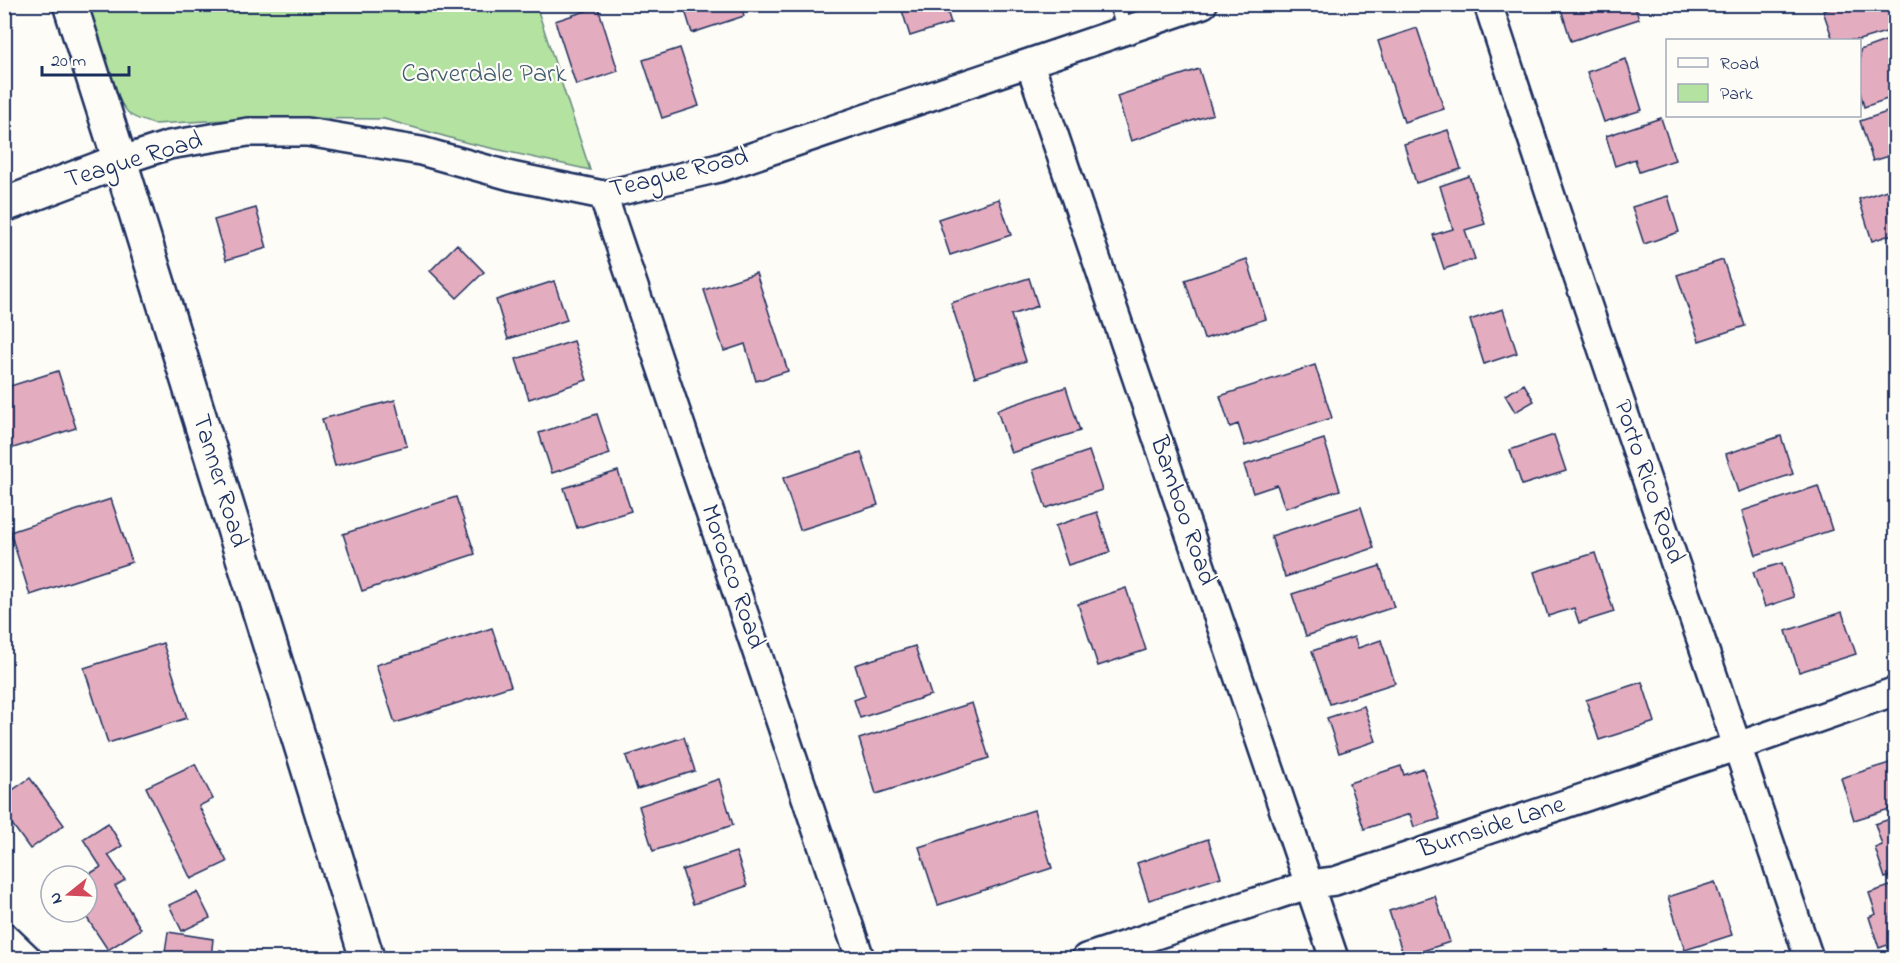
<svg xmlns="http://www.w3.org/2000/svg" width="1900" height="963" font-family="'Indie Flower',sans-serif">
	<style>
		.park { fill: #b3e2a1; stroke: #678880; stroke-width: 1.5 }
		.building { fill: #e4acbf; stroke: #1b2f5e; stroke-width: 1.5 }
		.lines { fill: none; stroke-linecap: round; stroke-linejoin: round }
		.service-casing { stroke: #1b2f5e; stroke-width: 18 }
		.minor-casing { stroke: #1b2f5e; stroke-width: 32 }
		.tertiary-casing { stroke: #1b2f5e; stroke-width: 38 }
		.secondary-casing { stroke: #1b2f5e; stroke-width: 38 }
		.service { stroke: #fdfcf7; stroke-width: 14 }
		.minor { stroke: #fdfcf7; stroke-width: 27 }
		.tertiary { stroke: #fdfcf7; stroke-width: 33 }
		.secondary { stroke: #fdfcf7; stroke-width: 33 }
		.labels { text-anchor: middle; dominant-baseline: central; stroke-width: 4.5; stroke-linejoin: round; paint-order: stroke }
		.park-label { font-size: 26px; fill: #415c6f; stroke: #fdfcf7 }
		.street-label { font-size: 26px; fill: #1b2f5e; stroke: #fdfcf7 }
	</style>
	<rect width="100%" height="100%" fill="#fdfcf7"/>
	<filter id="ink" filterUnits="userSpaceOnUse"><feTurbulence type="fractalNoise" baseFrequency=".0167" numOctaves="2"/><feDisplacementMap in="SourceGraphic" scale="12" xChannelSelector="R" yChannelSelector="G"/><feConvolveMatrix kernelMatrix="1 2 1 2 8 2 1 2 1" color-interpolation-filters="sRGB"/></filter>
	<g filter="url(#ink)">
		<path class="park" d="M86,5H536L590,170L468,143L384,119L261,118L154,124C133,118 128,117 118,97Z"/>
		<path class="building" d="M683,4H741L744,16L692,33Z
			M751,4H778L754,12Z
			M900,4H945L951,23L910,36Z
			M1565,4H1634L1639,19L1571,41L1560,6Z
			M1842,4H1896V29L1859,40H1833L1823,11Z
			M598,7L618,71L576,85L555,21Z
			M1417,28L1444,109L1404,122L1378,41Z
			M1888,40L1896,63V96L1864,107L1860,92V50Z
			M680,48L699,106L662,118L643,60Z
			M1626,59L1642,110L1604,122L1587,72Z
			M1199,69L1213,114L1131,141L1117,96Z
			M1896,109V154L1873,161L1860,121Z
			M1661,118L1675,160L1639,172L1635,159L1615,166L1606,136Z
			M1448,130L1461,169L1416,183L1404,144Z
			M1469,176L1485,224L1465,230L1475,259L1444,269L1433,235L1453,229L1440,186Z
			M1896,187V233L1872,241L1859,199Z
			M1668,196L1679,232L1644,244L1632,207Z
			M999,199L1011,235L950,255L938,219Z
			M256,208L267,248L226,260L214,220Z
			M457,244L484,272L457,298L430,271Z
			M1247,259L1266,319L1204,339L1185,280Z
			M1723,260L1745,326L1699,341L1677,275Z
			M756,273L788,371L756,381L745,344L724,351L704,290Z
			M1029,278L1038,306L1011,315L1026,361L975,377L951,303Z
			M554,281L567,320L508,339L496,300Z
			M1503,309L1517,353L1484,364L1470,320Z
			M574,341L587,380L529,399L516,359Z
			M1315,365L1332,418L1245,446L1238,424L1230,427L1220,396Z
			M58,371L76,428L4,451V388Z
			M1524,384L1534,401L1515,412L1505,395Z
			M1066,387L1080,431L1011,453L997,410Z
			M395,400L407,446L335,466L322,419Z
			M597,414L610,454L552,473L539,433Z
			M1554,435L1566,471L1522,485L1510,450Z
			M1781,436L1793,474L1738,492L1726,454Z
			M1324,439L1340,490L1285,508L1277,485L1253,493L1244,465Z
			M1089,451L1102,490L1046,508L1033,470Z
			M861,452L878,505L800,530L783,478Z
			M618,471L631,511L577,528L564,488Z
			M1818,486L1832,530L1756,555L1742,511Z
			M456,497L475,554L362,591L343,534Z
			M111,499L132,562L30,595L10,532Z
			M1361,507L1374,548L1285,577L1271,536Z
			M1097,512L1110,552L1068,565L1055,526Z
			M1595,553L1614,612L1579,623L1574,608L1548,616L1534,572Z
			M1782,563L1794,597L1765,607L1753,572Z
			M1380,566L1394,607L1306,636L1292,594Z
			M1126,588L1146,650L1098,666L1078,604Z
			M1842,612L1856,654L1799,672L1786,631Z
			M492,628L511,686L395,723L376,665Z
			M1354,637L1358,648L1381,640L1395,683L1330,704L1312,651Z
			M163,643L187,718L108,743L84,668Z
			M915,646L931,695L860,718L854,700L865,696L855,665Z
			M1642,682L1655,722L1599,740L1586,700Z
			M972,703L989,758L876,794L859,739Z
			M1364,706L1376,741L1339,753L1327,718Z
			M684,737L695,771L637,789L626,756Z
			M1896,761V807L1854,820L1841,778Z
			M195,764L213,799L199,806L227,862L191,879L146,787Z
			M1401,766L1404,775L1423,768L1440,819L1414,827L1410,814L1364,829L1349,783Z
			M30,778L64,825L30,849L4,813V796Z
			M719,779L733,825L653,851L639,806Z
			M1034,810L1052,868L938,905L919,847Z
			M1896,817V875L1885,878L1875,848L1882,845L1875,824Z
			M108,823L122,846L108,855L125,880L115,886L141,929L108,950L83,912H87L86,876L101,867L83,839Z
			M1208,839L1221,877L1149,900L1137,863Z
			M736,852L747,886L693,904L682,870Z
			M1715,882L1732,935L1685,950L1668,897Z
			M1896,884V942L1879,948L1869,917L1876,914L1869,893Z
			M197,892L210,918L182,931L169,905Z
			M1435,896L1450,942L1404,957L1389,911Z
			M168,932L213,939L211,958H164Z
			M220,950L257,958H218Z"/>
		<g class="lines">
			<g class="service-casing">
				<path id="service" d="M1116,4L1126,31"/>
			</g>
			<g class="minor-casing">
				<path id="minor" d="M1488,4L1567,245L1809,958
					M1030,64L1334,958
					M120,161L169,145L248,132H307L421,151L511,176L603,195L719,168L1203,4
					M603,195L860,958
					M4,936L27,958
					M1086,958L1310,884L1335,881L1738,746L1896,691"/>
			</g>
			<g class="tertiary-casing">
				<path id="tertiary" d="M4,205L120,161"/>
			</g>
			<g class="secondary-casing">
				<path id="secondary" d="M70,4L120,161L367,958"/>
			</g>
			<use href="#service" class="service"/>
			<use href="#minor" class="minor"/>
			<use href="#tertiary" class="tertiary"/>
			<use href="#secondary" class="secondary"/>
		</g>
	</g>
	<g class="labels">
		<g class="park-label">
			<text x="484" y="75">Carverdale Park</text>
		</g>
		<g class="street-label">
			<text transform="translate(134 161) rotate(-17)">Teague Road</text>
			<text transform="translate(679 174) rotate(-14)">Teague Road</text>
			<text transform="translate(219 481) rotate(73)">Tanner Road</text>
			<text transform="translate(1648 482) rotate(71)">Porto Rico Road</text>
			<text transform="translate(1182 511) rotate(71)">Bamboo Road</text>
			<text transform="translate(732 577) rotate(71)">Morocco Road</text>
			<text transform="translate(1492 828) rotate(-18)">Burnside Lane</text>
		</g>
	</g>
	<rect width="1900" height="963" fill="none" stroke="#fdfcf7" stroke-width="24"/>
	<rect x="12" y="12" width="1876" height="939" fill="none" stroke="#1b2f5e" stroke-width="2" filter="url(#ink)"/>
	<rect x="1666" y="39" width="195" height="78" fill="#fdfcf7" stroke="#a3aaba" stroke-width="1.5"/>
	<rect x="1678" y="58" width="30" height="9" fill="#fdfcf7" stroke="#a3aaba" stroke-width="1.5"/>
	<text x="1720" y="69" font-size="18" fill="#1b2f5e">Road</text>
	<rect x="1678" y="84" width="30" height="18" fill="#b3e2a1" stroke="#a3aaba" stroke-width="1.5"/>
	<text x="1720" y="99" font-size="18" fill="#1b2f5e">Park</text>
	<g transform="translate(69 894) rotate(252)"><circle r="28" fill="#fdfcf7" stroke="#a3aaba" stroke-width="1.5"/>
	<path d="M0-4.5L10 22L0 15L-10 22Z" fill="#d1495b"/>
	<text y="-9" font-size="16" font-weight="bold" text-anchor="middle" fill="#1b2f5e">N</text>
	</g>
	<path d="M42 66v9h87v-9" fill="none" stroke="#1b2f5e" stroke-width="3"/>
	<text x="51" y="66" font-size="18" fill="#1b2f5e" stroke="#fdfcf7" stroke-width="4.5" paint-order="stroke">20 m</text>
</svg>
